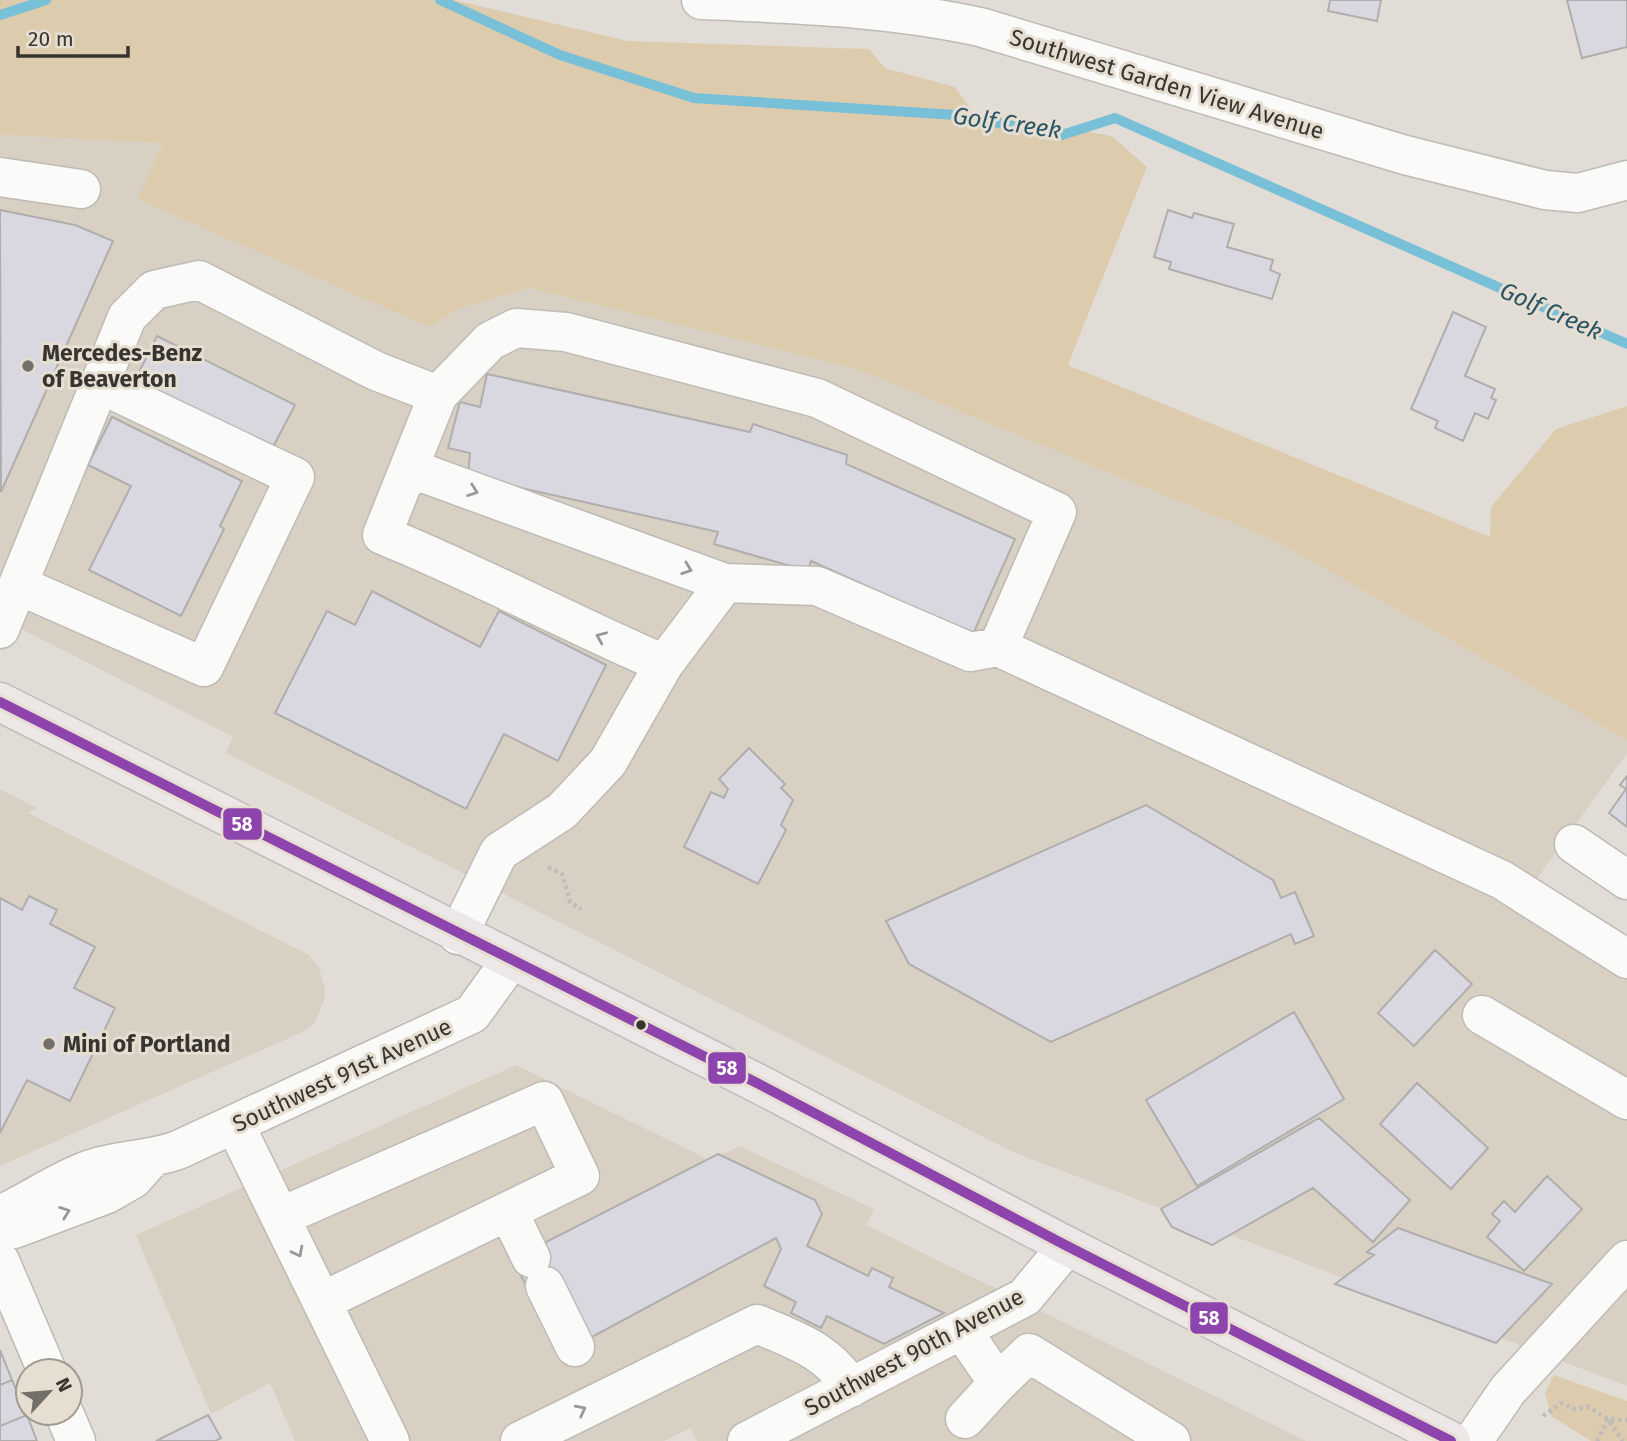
<svg xmlns="http://www.w3.org/2000/svg" width="1627" height="1441" font-family="'Fira Sans',sans-serif">
	<style>
		.built { fill: #d8d0c3 }
		.green { fill: #ddcbae }
		.lines { fill: none; stroke-linecap: round; stroke-linejoin: round }
		.stream { stroke: #77c0d7; stroke-width: 10 }
		.building { fill: #d9d8e1; stroke: #b0aead; stroke-width: 2 }
		.minor-casing { stroke: #bebab5; stroke-width: 41 }
		.major-casing { stroke: #bebcb8; stroke-width: 41 }
		.path { stroke: #bebdba; stroke-width: 4.5; stroke-dasharray: 3.5 3.5; stroke-linecap: butt }
		.minor { stroke: #fafaf9; stroke-width: 38 }
		.major { stroke: #eee7e8; stroke-width: 38 }
		.bus-1-casing { stroke: #e6ded1; stroke-width: 16 }
		.bus-1 { stroke: #8e44ad; stroke-width: 10 }
		.oneway { stroke: #999894 }
		.poi-dot { fill: #73706a; stroke: #e6ded1; stroke-width: 2.5 }
		.bus-dot { fill: #383530; stroke: #e6ded1; stroke-width: 2.5 }
		.labels { text-anchor: middle; dominant-baseline: central; stroke-width: 6; stroke-linejoin: round; paint-order: stroke }
		.street-label { font-size: 23px; fill: #383530; stroke: #e6ded1 }
		.poi-label { font-size: 23px; font-weight: bold; fill: #383530; stroke: #e6ded1; text-anchor: start }
		.water-label { font-size: 24px; font-style: italic; fill: #295566; stroke: #e6ded1 }
		.line-badge { stroke: #e6ded1; stroke-width: 2.5 }
		.badge-label { font-size: 19px; text-anchor: middle; font-weight: bold; fill: #fff }
	</style>
	<rect width="100%" height="100%" fill="#e1ddd6"/>
	<path class="built" d="M0,135L163,143L139,199L429,327L460,308L530,288L859,370L1276,541L1627,740V753L1531,887L1627,943V1386L1013,1152L226,753L233,737L0,618Z
		M0,789L37,808L28,813L309,955L319,968L325,989L324,1001L315,1022L307,1030L0,1166Z
		M516,1065L711,1161L739,1146L874,1209L866,1225L1306,1441H697L690,1428L664,1441H295L270,1383L211,1414L136,1235Z"/>
	<path class="green" d="M0,0H454L628,41L869,49L885,68L955,87L973,112L1112,136L1147,167L1068,365L1490,537L1491,507L1556,429L1627,406V740L1276,541L859,370L530,288L460,308L429,327L138,199L163,143L0,135Z
		M1554,1375L1627,1401V1441H1591L1551,1416L1545,1393Z"/>
	<g class="lines">
		<path class="stream" d="M440,0L560,55L694,98L956,115L1062,135L1115,118L1627,344
			M0,15L46,0"/>
	</g>
	<path class="building" d="M1330,0H1381L1377,21L1328,11Z
		M1567,0H1627V47L1582,58Z
		M0,210L75,225L113,241L1,492Z
		M1168,210L1192,218L1194,213L1234,224L1227,247L1273,260L1270,270L1280,274L1272,299L1169,269L1171,262L1154,257Z
		M1453,312L1486,327L1465,376L1495,389L1491,398L1496,400L1488,419L1475,413L1463,441L1435,428L1438,421L1411,409Z
		M157,336L295,405L272,449L135,380Z
		M487,374L750,432L753,424L847,455L846,464L1015,539L973,634L811,561L808,571L714,544L718,532L468,476L470,453L448,448L460,402L480,407Z
		M112,417L242,481L220,526L224,529L181,616L89,570L131,486L88,465Z
		M372,591L480,647L499,611L606,665L558,761L504,734L466,809L275,713L327,611L355,625Z
		M749,748L785,784L781,788L793,800L781,825L786,830L758,884L684,847L711,792L724,798L728,789L719,779Z
		M1627,776V827L1609,813L1626,789L1620,785Z
		M1146,805L1273,880L1281,898L1295,892L1314,936L1295,944L1291,934L1051,1042L909,964L886,921Z
		M29,896L57,910L50,924L95,947L74,988L115,1008L70,1101L27,1080L0,1133V898L22,910Z
		M1435,950L1472,984L1414,1046L1378,1013Z
		M1294,1012L1344,1099L1197,1186L1146,1100Z
		M1417,1083L1488,1148L1451,1189L1380,1124Z
		M1319,1118L1410,1200L1373,1242L1313,1188L1212,1245L1172,1227L1161,1209Z
		M718,1154L815,1200L822,1214L807,1246L868,1276L872,1268L893,1278L889,1287L944,1313L884,1344L827,1316L821,1328L791,1313L796,1302L764,1286L781,1249L776,1238L590,1338L530,1293L516,1266L542,1244Z
		M1547,1176L1582,1209L1524,1271L1487,1237L1500,1221L1492,1214L1504,1201L1515,1212Z
		M1398,1228L1552,1284L1496,1343L1335,1284L1374,1255L1367,1252Z
		M0,1350L12,1380L0,1385Z
		M12,1380L27,1415L0,1426V1385Z
		M27,1415L37,1441H0V1426Z
		M208,1415L221,1438L215,1441H156Z"/>
	<g class="lines">
		<g class="minor-casing">
			<path id="minor" d="M701,0C795,4 887,7 980,27L1405,155L1545,190L1578,193L1627,180
				M0,177L81,189
				M409,468L725,583
				M18,585L204,667L295,477L100,384
				M0,629L127,317L154,290L199,280L376,371L438,395
				M664,664C569,623 478,574 382,535L438,395L490,341L516,328L566,332L817,398L1057,512L998,647L1502,880L1627,959
				M1574,844L1627,880
				M458,935L499,852L562,811L608,762L664,664L725,583L817,586L970,652L998,647
				M1482,1015L1627,1100
				M235,1125L390,1441
				M508,1211L531,1258
				M280,1217L544,1101L580,1176L323,1301
				M0,1219L10,1210C36,1197 61,1180 88,1170C118,1159 148,1161 178,1150L472,1014L511,960
				M14,1229L107,1194L133,1179L150,1160
				M0,1261L47,1371
				M545,1286L575,1347
				M962,1330L998,1383L1029,1353L1171,1441
				M64,1413L76,1441
				M965,1419L998,1383
				M520,1441L757,1324C795,1340 829,1351 851,1388
				M747,1441L1025,1297L1067,1246
				M1473,1441L1508,1390L1627,1260"/>
		</g>
		<g class="major-casing">
			<path id="major" d="M0,702L757,1083L1067,1246L1451,1441"/>
		</g>
		<path class="path" d="M548,867L562,874L570,902L581,909
			M1543,1416L1561,1403L1574,1409L1589,1407L1608,1419L1627,1420
			M1597,1441L1608,1419L1623,1441"/>
		<use href="#minor" class="minor"/>
		<use href="#major" class="major"/>
		<g class="bus-1-casing">
			<path id="bus-1" d="M0,702L757,1083L1067,1246L1451,1441"/>
		</g>
		<use href="#bus-1" class="bus-1"/>
	</g>
	<defs><path id="oneway-chevron" d="M-2-3.5L2.5 0L-2 3.5" fill="none" stroke-width="1.6" stroke-linecap="round" stroke-linejoin="round" transform="scale(1.75)"/></defs>
	<g class="oneway">
		<use href="#oneway-chevron" transform="translate(473 491) rotate(20)"/>
		<use href="#oneway-chevron" transform="translate(687 569) rotate(20)"/>
		<use href="#oneway-chevron" transform="translate(601 637) rotate(-157)"/>
		<use href="#oneway-chevron" transform="translate(65 1212) rotate(-20)"/>
		<use href="#oneway-chevron" transform="translate(298 1252) rotate(63)"/>
		<use href="#oneway-chevron" transform="translate(581 1410) rotate(-27)"/>
	</g>
	<g class="poi-dot">
		<circle cx="28" cy="366" r="7"/>
		<circle cx="49" cy="1044" r="7"/>
	</g>
	<circle class="bus-dot" cx="641" cy="1025" r="6"/>
	<g class="labels">
		<g class="street-label">
			<text transform="translate(1167 84) rotate(17)">Southwest Garden View Avenue</text>
			<text transform="translate(342 1075) rotate(-25)">Southwest 91st Avenue</text>
			<text transform="translate(914 1352) rotate(-28)">Southwest 90th Avenue</text>
		</g>
		<g class="poi-label">
			<text x="42" y="353">Mercedes-Benz<tspan x="42" dy="26">of Beaverton</tspan></text>
			<text x="63" y="1044">Mini of Portland</text>
		</g>
		<g class="water-label">
			<text transform="translate(1007 123) rotate(8)">Golf Creek</text>
			<text transform="translate(1551 311) rotate(24)">Golf Creek</text>
		</g>
	</g>
	<g class="line-badge">
		<rect x="222" y="807" width="41" height="34" rx="7" fill="#8e44ad"/>
		<rect x="707" y="1051" width="40" height="34" rx="7" fill="#8e44ad"/>
		<rect x="1189" y="1301" width="40" height="34" rx="7" fill="#8e44ad"/>
	</g>
	<g class="badge-label">
		<text x="242" y="831">58</text>
		<text x="727" y="1075">58</text>
		<text x="1209" y="1325">58</text>
	</g>
	<g transform="translate(49 1392) rotate(64)"><circle r="33" fill="#e6ded1" stroke="#a09a91" stroke-width="2"/>
	<path d="M0-5L12 26L0 18L-12 26Z" fill="#73706a"/>
	<text y="-10" font-size="19" font-weight="bold" text-anchor="middle" fill="#383530">N</text>
	</g>
	<path d="M18 46v10h110v-10" fill="none" stroke="#383530" stroke-width="3.5"/>
	<text x="28" y="46" font-size="21" fill="#383530" stroke="#e6ded1" stroke-width="5" paint-order="stroke">20 m</text>
</svg>
